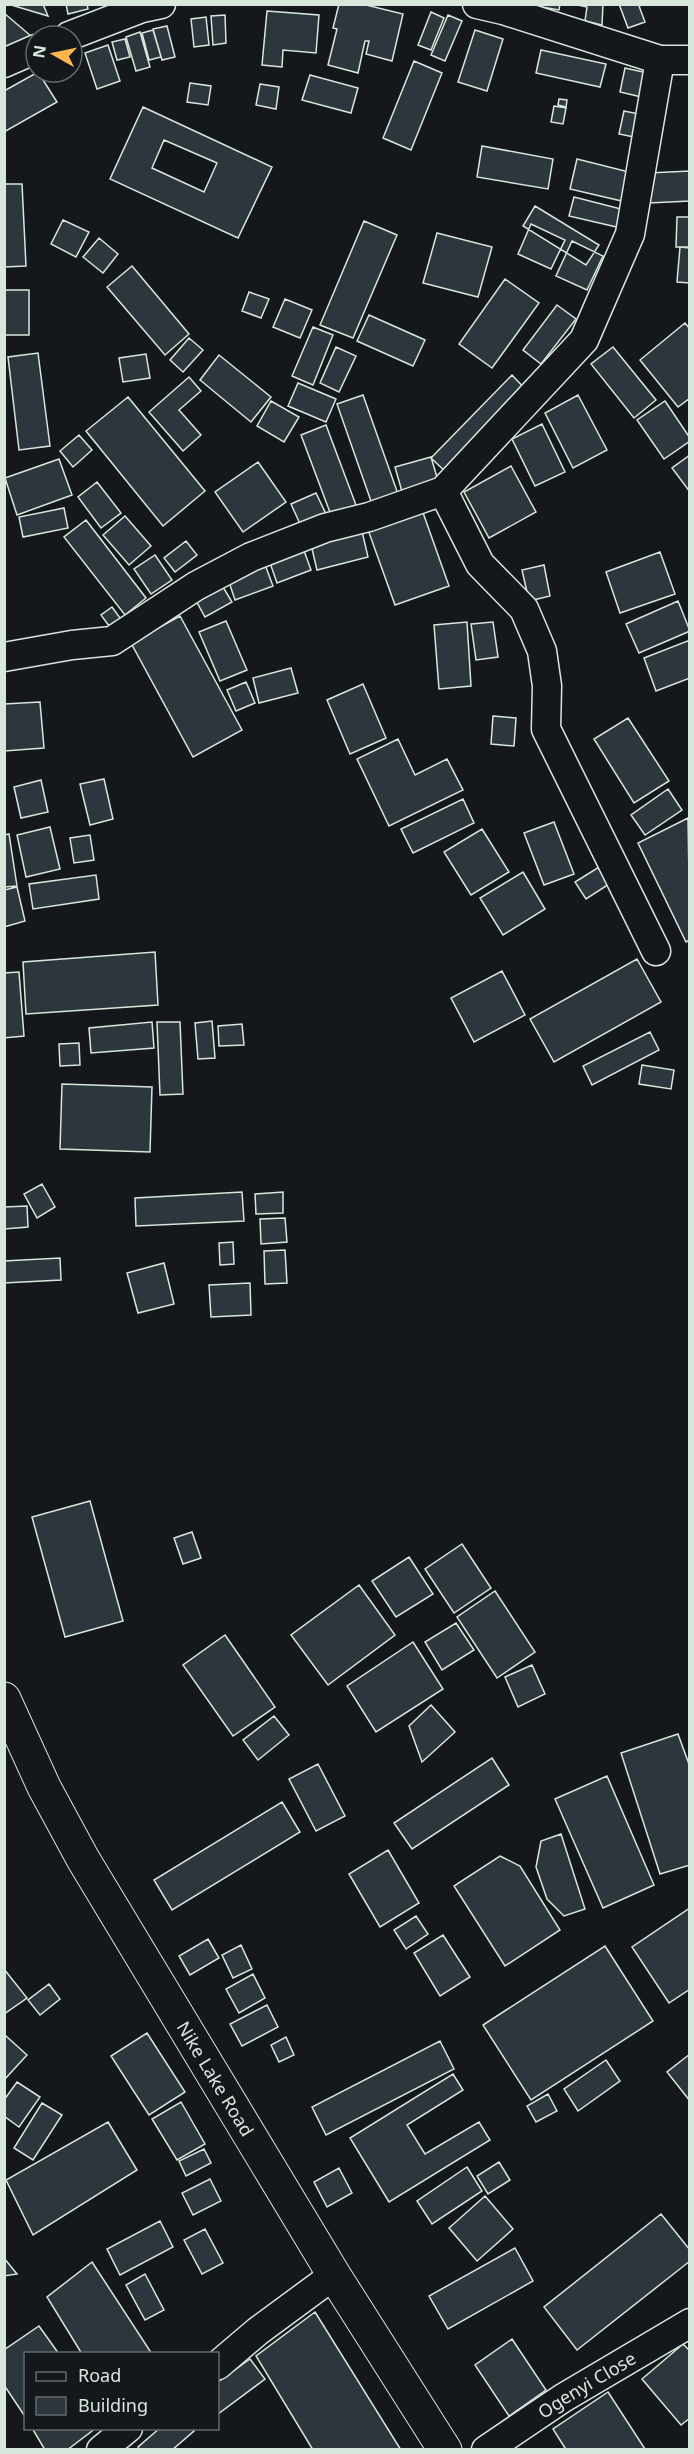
<svg xmlns="http://www.w3.org/2000/svg" width="694" height="2454" font-family="'Noto Sans',sans-serif">
	<style>
		.building { fill: #2c363c; stroke: #d8e6dc; stroke-width: 1.5; fill-rule: evenodd }
		.lines { fill: none; stroke-linecap: round; stroke-linejoin: round }
		.street-casing { stroke: #d8e6dc; stroke-width: 31 }
		.primary-casing { stroke: #d8e6dc; stroke-width: 35 }
		.street { stroke: #14181c; stroke-width: 28 }
		.primary { stroke: #14181c; stroke-width: 33 }
		.labels { text-anchor: middle; dominant-baseline: central; stroke-width: 4.5; stroke-linejoin: round; paint-order: stroke }
		.street-label { font-size: 18px; fill: #d8e6dc; stroke: #14181c }
	</style>
	<rect width="100%" height="100%" fill="#14181c"/>
	<path class="building" d="M8,4H43L48,16Z
		M66,4H87L88,9L68,14Z
		M339,4H362L403,14L392,61L366,54L369,41H365L358,73L328,65L337,29L333,28Z
		M536,4H560L559,10L536,6Z
		M573,4H603L602,25L585,21L587,7Z
		M619,4H644L639,6L645,22L628,28Z
		M267,11L319,15L316,53L283,50L282,67L262,65Z
		M431,12L444,18L431,50L418,45Z
		M4,13L31,36L4,51Z
		M225,15L226,43L213,45L211,16Z
		M448,15L462,21L445,61L431,55Z
		M206,17L209,45L194,47L191,19Z
		M167,26L175,57L162,60L153,29Z
		M153,30L161,57L149,60L142,33Z
		M475,30L503,39L487,91L458,82Z
		M140,32L150,67L136,71L126,37Z
		M125,39L130,57L117,60L112,42Z
		M108,45L120,81L97,89L85,53Z
		M541,50L606,64L600,87L536,73Z
		M414,61L442,73L411,150L383,138Z
		M625,68L652,74L646,98L620,92Z
		M38,72L57,102L4,132V91Z
		M310,75L358,88L351,113L302,100Z
		M190,83L211,86L208,105L187,102Z
		M260,84L279,87L276,109L256,105Z
		M559,99L567,100L566,107L558,105Z
		M554,106L566,108L563,124L551,122Z
		M143,107L272,167L238,238L110,179ZM164,140L217,163L204,192L152,168Z
		M624,111L644,115L639,138L619,134Z
		M482,146L553,159L548,189L477,177Z
		M577,159L633,173L626,202L570,189Z
		M690,171V201L649,203L648,173Z
		M4,184H22L26,266L4,267Z
		M574,197L625,210L621,228L569,216Z
		M535,206L599,245L586,265L523,226Z
		M677,217H690V247H676Z
		M63,220L89,232L76,257L51,244Z
		M364,221L397,235L353,338L320,325Z
		M531,224L565,240L551,269L518,254Z
		M437,233L492,247L478,297L423,283Z
		M99,238L118,254L103,273L83,257Z
		M572,241L603,256L587,290L556,276Z
		M680,247L690,248V283L677,282Z
		M132,266L189,334L165,355L107,287Z
		M505,279L539,303L492,368L459,344Z
		M4,290H29V335H4Z
		M249,292L269,299L261,318L242,311Z
		M285,299L312,310L300,338L273,327Z
		M557,305L576,319L541,364L523,350Z
		M369,315L425,340L413,366L357,341Z
		M685,323L690,329V398L678,407L640,360Z
		M313,327L333,335L313,385L292,376Z
		M189,338L203,350L183,372L170,360Z
		M336,347L356,356L339,392L320,383Z
		M613,347L656,400L634,418L591,364Z
		M38,353L50,446L19,450L8,357Z
		M146,354L150,378L123,382L119,358Z
		M219,355L271,397L251,422L200,380Z
		M512,375L528,392L448,474L431,458Z
		M189,377L201,391L179,410L201,435L183,451L149,412Z
		M298,383L336,399L326,422L288,406Z
		M363,395L398,494L372,504L337,404Z
		M578,395L607,450L573,468L545,413Z
		M128,397L205,491L163,526L86,431Z
		M271,401L299,417L284,442L257,426Z
		M665,401L690,438V441L664,459L637,420Z
		M542,424L565,472L535,486L512,439Z
		M326,425L356,505L331,515L301,435Z
		M79,435L92,450L73,467L60,451Z
		M690,455V492L672,468Z
		M431,457L439,484L403,495L395,467Z
		M59,459L72,495L17,515L5,478Z
		M258,462L286,502L243,532L215,492Z
		M511,466L536,512L489,538L464,492Z
		M97,482L121,513L101,528L78,497Z
		M316,493L326,514L301,526L291,504Z
		M421,507L449,586L395,605L367,527Z
		M64,508L68,528L23,537L19,517Z
		M125,516L151,546L129,565L103,535Z
		M86,520L146,598L125,615L64,537Z
		M361,527L368,557L317,570L310,540Z
		M186,541L197,555L175,572L164,558Z
		M302,545L311,570L277,583L268,557Z
		M660,552L675,594L620,613L606,572Z
		M155,555L172,580L151,594L134,569Z
		M264,562L273,586L235,600L227,576Z
		M544,565L550,596L529,601L522,570Z
		M220,582L232,602L205,617L194,597Z
		M678,601L690,631L639,653L626,624Z
		M112,607L123,622L112,630L101,615Z
		M180,616L242,730L193,757L131,643Z
		M226,621L247,670L220,681L199,632Z
		M467,622L471,686L439,689L434,625Z
		M493,622L498,657L476,660L471,624Z
		M690,640V678L656,691L644,658Z
		M291,668L298,693L259,703L253,678Z
		M246,682L255,703L236,711L227,690Z
		M363,684L386,738L350,754L327,700Z
		M40,702L44,748L4,751V704Z
		M493,716L516,718L514,746L491,744Z
		M628,718L669,781L634,803L594,739Z
		M398,739L415,775L447,759L463,790L389,826L357,759Z
		M104,779L113,819L90,825L80,784Z
		M41,780L48,812L21,818L14,787Z
		M668,789L682,810L645,835L631,815Z
		M463,799L474,823L413,853L401,829Z
		M688,818L690,940L686,942L638,843Z
		M554,822L574,874L544,885L524,833Z
		M50,827L60,869L26,877L17,835Z
		M482,829L509,872L471,895L444,852Z
		M9,834L17,886L4,887V835Z
		M90,835L94,860L74,863L70,838Z
		M607,862L617,879L586,899L575,882Z
		M523,872L545,909L503,935L480,898Z
		M96,875L99,899L33,909L29,884Z
		M17,887L25,921L4,927V890Z
		M155,952L158,1005L26,1014L23,962Z
		M637,959L661,1002L554,1062L530,1019Z
		M502,971L525,1015L474,1042L451,998Z
		M19,972L24,1036L4,1038V973Z
		M212,1021L215,1058L198,1059L195,1023Z
		M152,1022L154,1048L91,1053L89,1028Z
		M157,1022H180L183,1094L160,1095Z
		M242,1024L244,1045L219,1046L218,1026Z
		M650,1032L659,1050L592,1085L583,1066Z
		M79,1043L80,1065L60,1066L59,1044Z
		M642,1065L674,1070L671,1089L639,1084Z
		M62,1084L152,1087L150,1152L60,1149Z
		M42,1184L55,1207L37,1218L24,1194Z
		M242,1192L244,1221L136,1226L135,1198Z
		M283,1192V1213L256,1214L255,1194Z
		M27,1206L28,1227L4,1229V1207Z
		M285,1218L287,1242L261,1244L260,1219Z
		M233,1242L234,1264L220,1265L219,1243Z
		M285,1250L287,1283L265,1284L264,1251Z
		M60,1258L61,1280L4,1283V1261Z
		M164,1263L174,1304L138,1313L127,1273Z
		M250,1283L251,1315L211,1317L209,1285Z
		M90,1501L123,1621L65,1637L32,1517Z
		M192,1532L201,1558L183,1564L174,1538Z
		M462,1544L491,1588L454,1613L425,1569Z
		M409,1557L433,1594L396,1617L372,1581Z
		M359,1585L395,1635L328,1685L291,1635Z
		M495,1591L535,1652L497,1678L457,1617Z
		M456,1623L474,1650L442,1670L425,1642Z
		M225,1635L275,1707L233,1736L183,1665Z
		M413,1642L443,1689L376,1732L347,1686Z
		M532,1665L545,1694L518,1707L505,1677Z
		M431,1705L455,1732L422,1762L409,1726Z
		M274,1716L289,1735L258,1760L243,1740Z
		M678,1734L690,1767V1865L660,1874L621,1753Z
		M492,1758L509,1785L412,1849L394,1823Z
		M318,1764L345,1816L316,1831L289,1779Z
		M607,1776L654,1885L603,1908L555,1799Z
		M282,1802L300,1832L172,1910L154,1880Z
		M561,1834L585,1909L564,1916L547,1899L536,1867L541,1841Z
		M388,1850L419,1903L380,1927L349,1874Z
		M500,1856L520,1866L560,1930L505,1966L454,1886Z
		M690,1908V1989L669,2003L632,1947Z
		M416,1916L428,1934L406,1949L394,1930Z
		M443,1935L470,1977L440,1996L414,1953Z
		M208,1939L219,1958L190,1975L179,1956Z
		M241,1945L252,1969L233,1978L222,1955Z
		M605,1946L653,2021L531,2100L483,2025Z
		M4,1969L27,1998L4,2014Z
		M253,1974L265,1998L239,2013L226,1989Z
		M49,1984L60,1999L40,2015L28,2000Z
		M267,2005L278,2027L242,2046L230,2024Z
		M147,2033L185,2092L149,2115L111,2056Z
		M6,2036L27,2055L4,2080V2037Z
		M286,2037L294,2055L279,2062L271,2045Z
		M440,2041L454,2069L326,2135L312,2107Z
		M690,2054V2101L667,2072Z
		M606,2060L620,2081L578,2111L564,2089Z
		M453,2074L463,2090L407,2125L425,2154L479,2122L490,2140L389,2202L350,2138Z
		M17,2082L40,2097L19,2127L4,2116V2100Z
		M548,2094L557,2111L536,2122L527,2106Z
		M181,2102L205,2144L177,2160L152,2119Z
		M42,2103L62,2115L33,2160L14,2148Z
		M108,2122L137,2170L33,2235L6,2180Z
		M204,2149L211,2163L186,2176L179,2161Z
		M499,2162L510,2180L488,2194L477,2176Z
		M467,2167L482,2191L432,2224L417,2201Z
		M339,2168L352,2193L327,2207L314,2182Z
		M210,2179L221,2201L193,2215L182,2193Z
		M485,2196L513,2229L477,2261L449,2228Z
		M661,2214L690,2250V2261L577,2350L544,2307Z
		M160,2221L173,2247L120,2275L107,2249Z
		M205,2229L223,2263L202,2274L184,2240Z
		M515,2248L533,2281L448,2329L429,2296Z
		M4,2258L17,2274L4,2276Z
		M92,2262L152,2354H82L47,2297Z
		M145,2274L164,2310L145,2320L126,2285Z
		M315,2312L401,2450H313L256,2356Z
		M39,2326L59,2354H26V2418L4,2385V2350Z
		M512,2339L546,2390L509,2416L475,2365Z
		M683,2344L690,2351V2418L681,2425L642,2379Z
		M250,2359L265,2379L218,2414V2382Z
		M608,2392L645,2449L563,2450L565,2448L553,2429Z
		M32,2428H96L67,2450H45Z
		M160,2428H192L194,2431L172,2450H140L138,2447Z"/>
	<g class="lines">
		<g class="street-casing">
			<g id="street">
				<path d="M477,4L503,10L660,60H690"/>
				<path d="M69,36L142,8L161,4"/>
				<path d="M4,63L36,49"/>
				<path d="M443,491L480,564L524,609L542,651L547,686L546,729L656,951"/>
				<path d="M4,657L72,645L112,641L196,586L251,557L325,528L369,517L443,491L584,340L630,234L660,60"/>
				<path d="M218,2365L258,2331L334,2275"/>
				<path d="M101,2450L128,2428"/>
				<path id="s1" d="M486,2450L563,2398L690,2323"/>
			</g>
		</g>
		<g class="primary-casing">
			<g id="primary">
				<path id="s2" d="M4,1699L44,1787L83,1859L334,2275L445,2450"/>
			</g>
		</g>
		<use href="#street" class="street"/>
		<use href="#primary" class="primary"/>
	</g>
	<g class="labels">
		<g class="street-label">
			<text stroke="none"><textPath href="#s2" startOffset="435">Nike Lake Road</textPath></text>
			<text stroke="none"><textPath href="#s1" startOffset="120">Ogenyi Close</textPath></text>
		</g>
	</g>
	<rect width="694" height="2454" fill="none" stroke="#d8e6dc" stroke-width="12"/>
	<rect x="24" y="2352" width="195" height="78" fill="#14181c" stroke="#626a69" stroke-width="1.5"/>
	<rect x="36" y="2372" width="30" height="9" fill="#14181c" stroke="#626a69" stroke-width="1.5"/>
	<text x="78" y="2382" font-size="18" fill="#d8e6dc">Road</text>
	<rect x="36" y="2397" width="30" height="18" fill="#2c363c" stroke="#626a69" stroke-width="1.5"/>
	<text x="78" y="2412" font-size="18" fill="#d8e6dc">Building</text>
	<g transform="translate(54 54) rotate(279)"><circle r="28" fill="#14181c" stroke="#626a69" stroke-width="1.5"/>
	<path d="M0-4.5L10 22L0 15L-10 22Z" fill="#ffb74d"/>
	<text y="-9" font-size="16" font-weight="bold" text-anchor="middle" fill="#d8e6dc">N</text>
	</g>
</svg>
